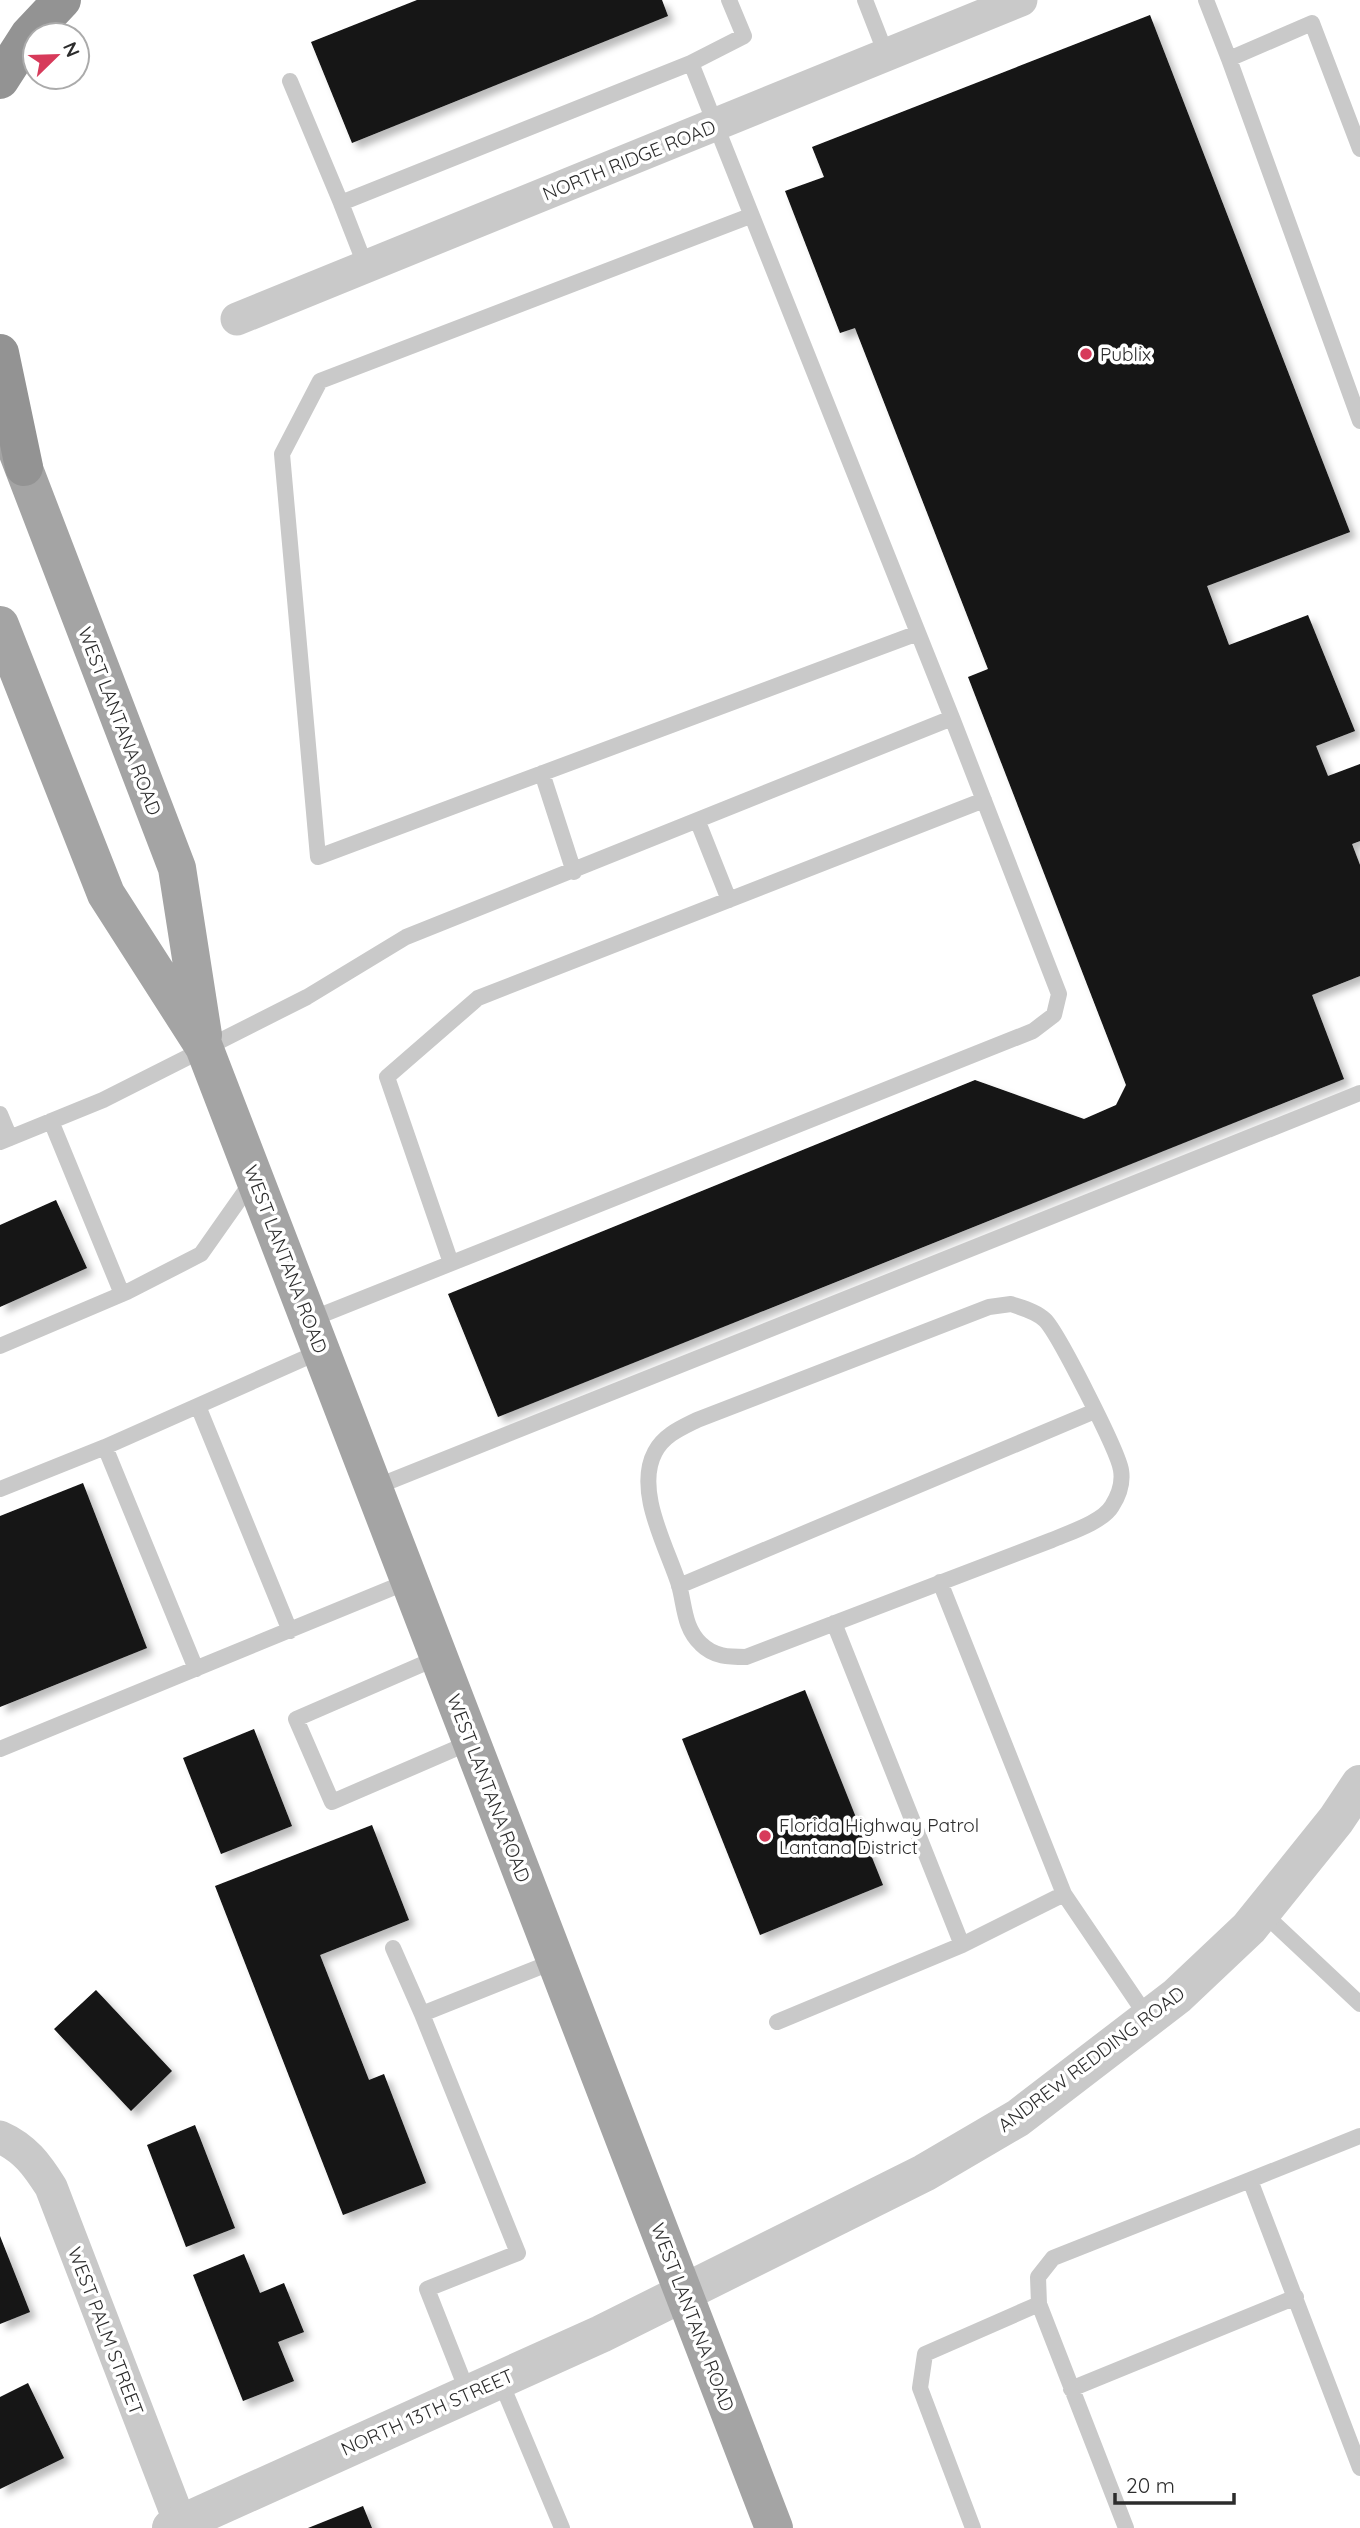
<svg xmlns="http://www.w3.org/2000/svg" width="1360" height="2528" font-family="Quicksand,sans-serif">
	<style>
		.building { fill: #131313; filter: url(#shadow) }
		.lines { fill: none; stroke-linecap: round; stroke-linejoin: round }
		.service { stroke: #c9c9c9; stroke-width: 16 }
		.minor { stroke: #c9c9c9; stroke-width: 33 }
		.tertiary { stroke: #c9c9c9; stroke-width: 38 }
		.primary { stroke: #a4a4a4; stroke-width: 38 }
		.motorway { stroke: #939393; stroke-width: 38 }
		.poi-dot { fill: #d73a5a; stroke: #fff; stroke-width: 2.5 }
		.labels { text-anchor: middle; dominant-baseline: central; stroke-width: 7; stroke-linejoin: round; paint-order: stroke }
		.street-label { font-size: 19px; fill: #2c2c2c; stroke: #fff }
		.poi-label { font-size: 19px; fill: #2c2c2c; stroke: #fff; text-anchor: start }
	</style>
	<defs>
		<filter id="shadow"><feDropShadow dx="6" dy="6" stdDeviation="3.5" flood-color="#0004"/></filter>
	</defs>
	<rect width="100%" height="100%" fill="#fff"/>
	<path class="building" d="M417,0H662L668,16L352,143L311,42Z
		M1150,15L1350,532L1207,586L1229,645L1308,615L1355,731L1316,746L1328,776L1360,764V841L1352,844L1360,865V976L1312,995L1344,1079L498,1417L448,1294L975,1080L1084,1119L1116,1105L1126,1085L968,677L988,669L855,328L840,333L785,191L824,177L812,147Z
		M56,1200L87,1268L0,1307V1225Z
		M83,1483L147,1648L0,1707V1516Z
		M805,1690L883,1885L760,1935L682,1739Z
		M254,1729L292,1826L221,1854L183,1758Z
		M372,1825L409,1920L320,1955L369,2080L384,2074L426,2183L343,2215L215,1886Z
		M96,1990L172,2071L131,2111L54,2029Z
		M195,2125L235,2228L186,2247L147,2145Z
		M0,2236L30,2312L0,2324Z
		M244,2254L260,2293L284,2283L304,2332L278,2342L294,2381L243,2401L193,2275Z
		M28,2383L64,2458L0,2489V2397Z
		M363,2506L372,2528H308Z"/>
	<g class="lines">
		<path class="service" d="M865,0L886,54
			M1206,0L1229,59L1312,23L1360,149
			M1229,59L1360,421
			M691,63L744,36L729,0
			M290,81L341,203
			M750,216L320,381L282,454L318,857L918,633
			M542,773L574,872
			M698,822L729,900
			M0,1114L10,1138
			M51,1121L122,1294
			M0,1142L103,1100L307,997L406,937L952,718
			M451,1263L387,1077L478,998L984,800
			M1011,1304C1022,1308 1036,1311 1045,1320C1058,1333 1118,1451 1121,1470C1123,1482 1119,1495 1112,1506C1103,1522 1068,1533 1052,1540L746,1657C729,1657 714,1657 701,1644C684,1628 685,1607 679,1585C668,1549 634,1491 655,1452C664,1435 681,1428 697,1420L989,1307Z
			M309,1320L1033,1031L1054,1015L1059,994L952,718L691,63L341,203L366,267
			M0,1346L127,1292L201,1254L253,1180
			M198,1406L290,1631
			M105,1447L196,1669
			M373,1488L1360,1093
			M0,1489L105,1447L321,1351
			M940,1582L1064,1894L1148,2018
			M679,1586L1095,1411
			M834,1623L962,1945
			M439,1657L296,1719L332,1802L471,1742
			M0,1749L409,1581
			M1263,1913L1360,2004
			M393,1948L422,2014
			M777,2022L962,1945L1064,1894
			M1360,2136L1250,2180L1360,2468
			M1039,2304L1038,2277L1053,2258L1250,2180
			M500,2380L562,2528
			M1071,2389L1296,2297
			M468,2393L427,2289L518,2253L422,2014L555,1961
			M973,2528L920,2388L925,2354L1039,2304L1126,2528"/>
		<path class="minor" d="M237,319L1021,0
			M0,2137C25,2148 37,2165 51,2187L182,2528"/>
		<path class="tertiary" d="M171,2528L601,2334L924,2173L1018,2118L1177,1996L1249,1928L1336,1820L1360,1784"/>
		<path class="primary" d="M11,435L177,868L203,1035
			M0,625L106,894L204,1047L774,2528"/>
		<path class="motorway" d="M0,80L29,35L62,0
			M0,353L24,467"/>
	</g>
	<g class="poi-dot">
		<circle cx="1086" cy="354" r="7"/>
		<circle cx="765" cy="1836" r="7"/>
	</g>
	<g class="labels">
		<g class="street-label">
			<text transform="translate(629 160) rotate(-22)">NORTH RIDGE ROAD</text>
			<text transform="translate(120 721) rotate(69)">WEST LANTANA ROAD</text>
			<text transform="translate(286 1259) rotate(69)">WEST LANTANA ROAD</text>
			<text transform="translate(489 1788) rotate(69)">WEST LANTANA ROAD</text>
			<text transform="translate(1091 2059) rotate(-37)">ANDREW REDDING ROAD</text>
			<text transform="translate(693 2317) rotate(69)">WEST LANTANA ROAD</text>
			<text transform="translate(106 2331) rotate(69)">WEST PALM STREET</text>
			<text transform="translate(427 2412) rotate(-24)">NORTH 13TH STREET</text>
		</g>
		<g class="poi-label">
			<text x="1100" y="354">Publix</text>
			<text x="779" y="1825">Florida Highway Patrol<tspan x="779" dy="22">Lantana District</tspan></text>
		</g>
	</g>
	<g transform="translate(56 56) rotate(67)"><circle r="33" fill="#ffffff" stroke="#ababab" stroke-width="2"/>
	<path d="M0-5L12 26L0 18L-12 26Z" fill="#d73a5a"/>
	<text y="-10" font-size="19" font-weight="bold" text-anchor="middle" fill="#2c2c2c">N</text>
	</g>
	<path d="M1115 2493v10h119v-10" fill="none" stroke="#2c2c2c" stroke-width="3.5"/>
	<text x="1126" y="2493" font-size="21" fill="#2c2c2c" stroke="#ffffff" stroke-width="5" paint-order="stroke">20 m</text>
</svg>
